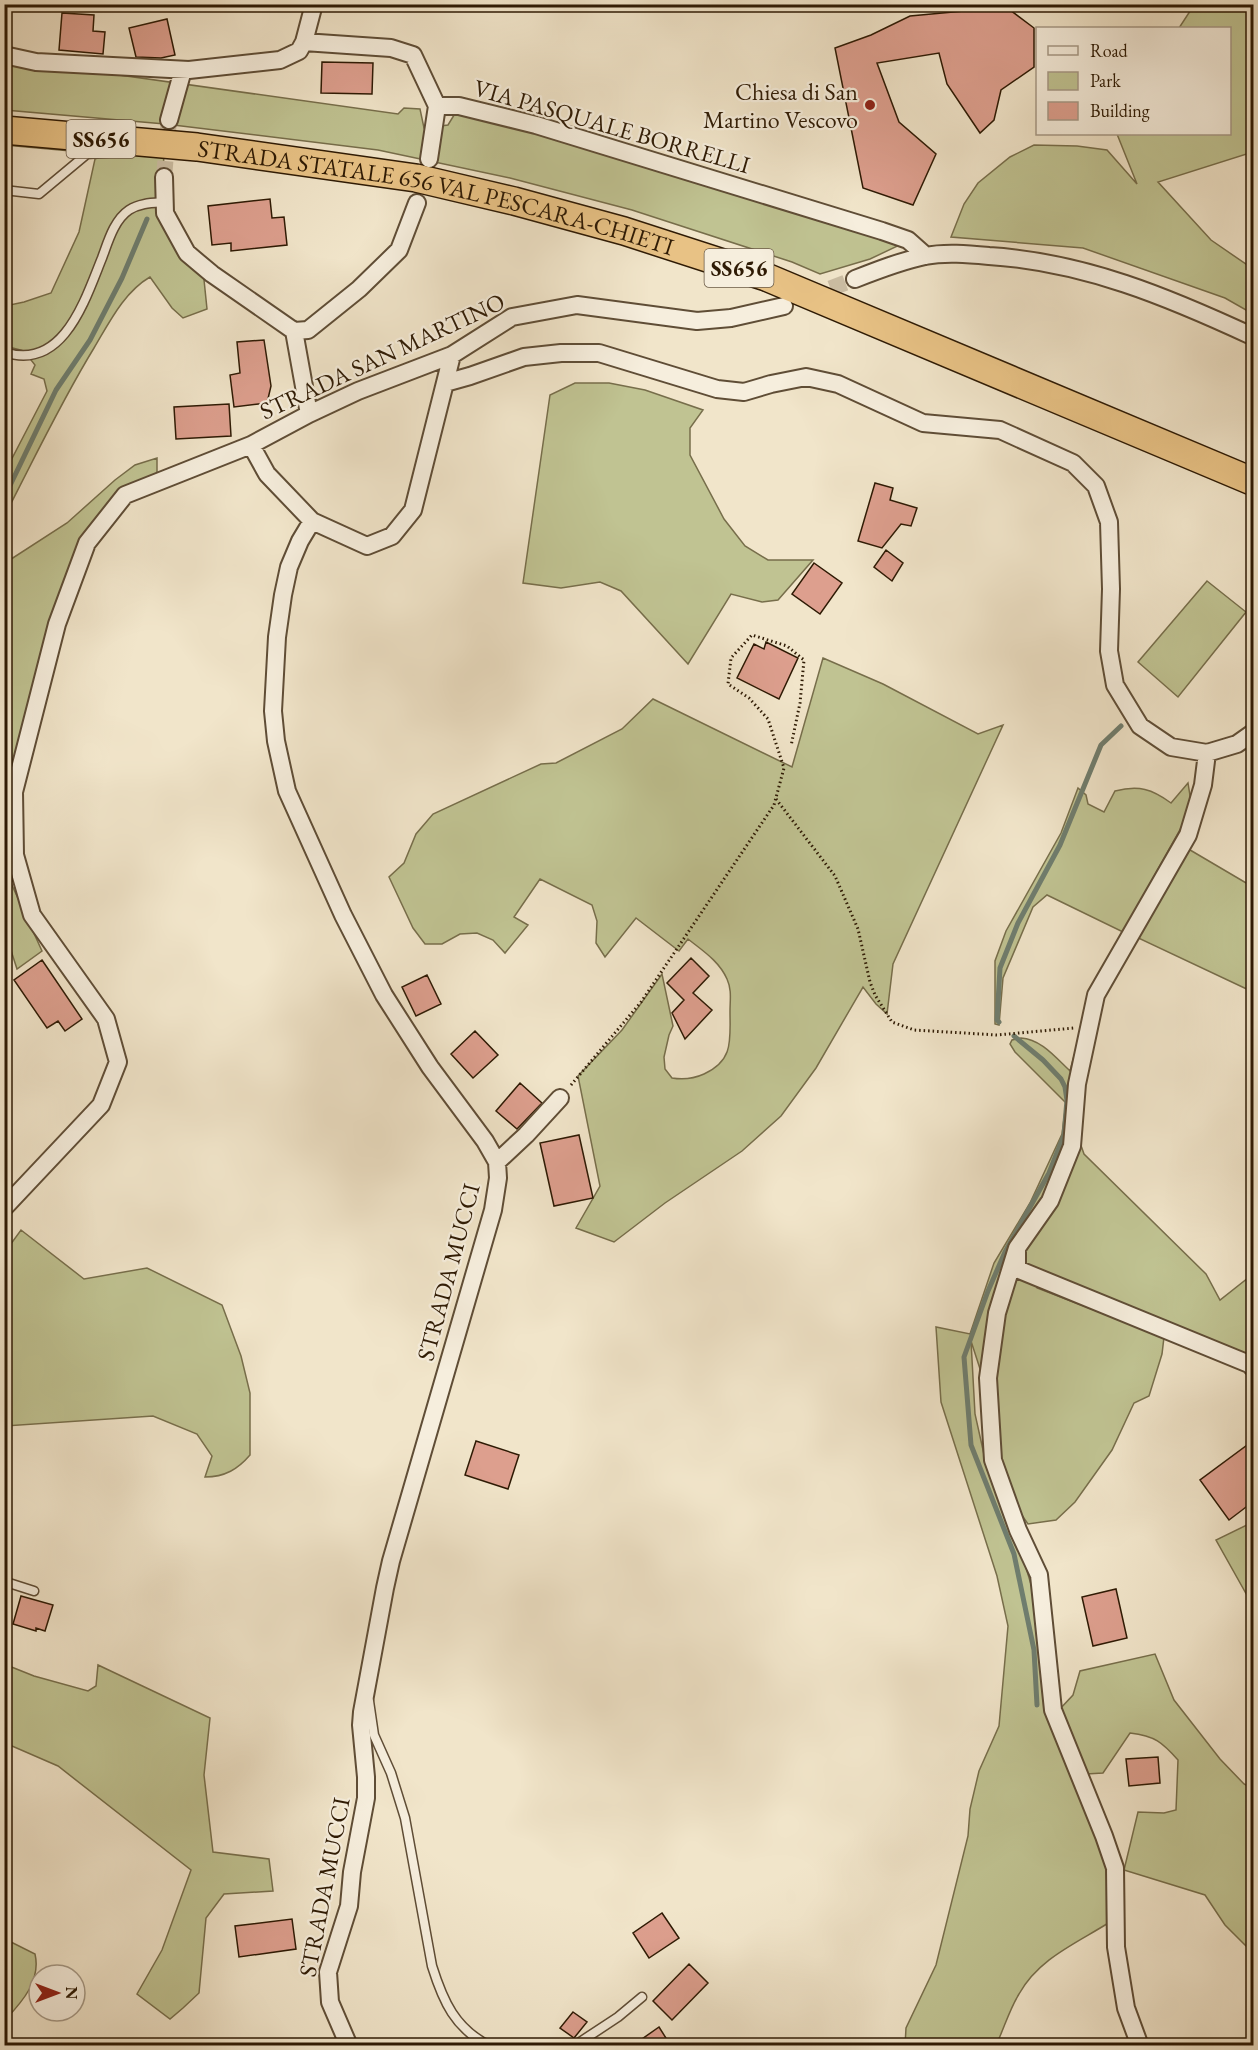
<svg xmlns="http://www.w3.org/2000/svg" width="1258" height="2050" font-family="'EB Garamond',serif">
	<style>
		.green { fill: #c0c392; stroke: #776e4b; stroke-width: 1.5 }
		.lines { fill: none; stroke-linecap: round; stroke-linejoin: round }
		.stream { stroke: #6f7d6e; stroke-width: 5 }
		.building { fill: #dd9f8e; stroke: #2e1a04; stroke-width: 1.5 }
		.minor-tunnel { stroke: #cabca2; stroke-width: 16; stroke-dasharray: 16 8; stroke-linecap: butt }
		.service-casing { stroke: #5f4d36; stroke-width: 11 }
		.minor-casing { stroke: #5f4d36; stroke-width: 20 }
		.trunk-casing { stroke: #2e1a04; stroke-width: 30 }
		.path { stroke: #2e1a04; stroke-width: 3; stroke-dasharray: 1.5 3; stroke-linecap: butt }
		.service { stroke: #f6eedd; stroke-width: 8 }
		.minor { stroke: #f6eedd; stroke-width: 16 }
		.trunk { stroke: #e8c285; stroke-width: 27 }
		.poi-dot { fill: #8f2418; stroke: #f6eedd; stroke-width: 2 }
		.labels { text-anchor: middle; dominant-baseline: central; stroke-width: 4.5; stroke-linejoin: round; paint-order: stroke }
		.shield { fill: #f6eedd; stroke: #6a5a45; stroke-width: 1.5 }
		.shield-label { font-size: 22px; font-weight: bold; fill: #2e1a04 }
		.poi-label { font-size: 24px; fill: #2e1a04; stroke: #f6eedd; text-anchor: end }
		.street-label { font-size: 24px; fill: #2e1a04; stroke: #f6eedd }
	</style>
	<rect width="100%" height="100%" fill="#f1e5ca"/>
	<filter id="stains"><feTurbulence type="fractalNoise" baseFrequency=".00333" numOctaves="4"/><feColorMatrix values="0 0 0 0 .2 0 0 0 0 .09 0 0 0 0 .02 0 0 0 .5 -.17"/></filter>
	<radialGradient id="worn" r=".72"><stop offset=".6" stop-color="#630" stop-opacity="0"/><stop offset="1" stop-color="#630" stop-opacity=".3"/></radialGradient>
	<path class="green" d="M1194,5H1253V152L1158,182L1211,240L1253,269V314L1225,298L1083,248L951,237L964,204L978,183L1010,157L1034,145L1077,146L1107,150L1137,184L1117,134H1230V28H1179Z
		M5,59L398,114L404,108L420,109L424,128L448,125L459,107L906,242L870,259L820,274L792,262L632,210L510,178L378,150L165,124L5,110Z
		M4,136L97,145L71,151L5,145Z
		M130,154H164L161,206L203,270L207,309L183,318L172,308L150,277C124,292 109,323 94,348C61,402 34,459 5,515V472L47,391L44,379L31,374L35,365L24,351L5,346V306L24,302L51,293L79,232L95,159L105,155Z
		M575,383H609L645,390L703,410L690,428V455L724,519L745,546L768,560H813L778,600L762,602L731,594L688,664L621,591L600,582L561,588L523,583L550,395Z
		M157,458V480L123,495L85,543L10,784L5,828L4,656L11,595L5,580V563L67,523L115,480L135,465Z
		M1207,581L1246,612L1178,697L1138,662Z
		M823,658L883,684L978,734L1003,725L893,964L887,1014L876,1004L863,987L816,1068L781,1116L742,1151L665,1203L614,1242L576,1228L600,1186L578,1076L622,1030L662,974L673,1026L669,1035L664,1057L665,1069L672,1078C684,1080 693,1079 704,1074C734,1060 730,1040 730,1011C730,1000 732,990 727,979C719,961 703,951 688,939L679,951L636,918L605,957L596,943L597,921L592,905L540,879L514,917L528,925L505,953L493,940L477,933L460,934L442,944H425L413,928L389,877L404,863L416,834L433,814L541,764L556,763L622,729L653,699L792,767Z
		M1188,783L1191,802L1187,817L1123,932L1047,895L1033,907L1003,978L999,1025L995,1024V961L1006,931L1061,833L1078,788L1086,795L1088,804L1104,812L1115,791C1139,785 1152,789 1171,803Z
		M4,838L11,883L42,951L17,969L5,932Z
		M1185,847L1253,887V992L1134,936Z
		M1021,1038C1041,1039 1056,1058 1070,1071L1074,1056L1087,1060L1078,1137L1084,1154L1206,1274L1220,1300L1253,1274V1363L1031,1273L1037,1288L1164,1337L1162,1354L1149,1396L1134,1403L1112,1450L1075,1502L1056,1520L1028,1524L1014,1504L996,1439L982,1375L971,1341L975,1414L987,1468L1021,1551L1033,1591L1041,1657L1112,1872L1110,1922C1077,1943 1039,1958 1019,1994C1009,2010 1004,2029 996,2045L905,2046L906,2028L936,1965L968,1836L970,1809L979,1771L999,1726L1008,1626L997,1576L941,1402L936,1327L970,1334L994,1263L1030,1203L1062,1134L1066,1103L1015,1052L1010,1044L1012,1040Z
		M21,1230L84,1279L147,1268L222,1305L241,1356L250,1393V1455C238,1469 225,1477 205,1477L212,1456L197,1434L153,1416L5,1426V1252Z
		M1253,1522V1606L1216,1540Z
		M1155,1654L1174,1700L1220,1759L1244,1784L1253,1789V1953L1225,1925L1205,1895L1124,1870L1138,1812L1164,1813L1176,1810L1178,1760C1162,1742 1155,1736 1130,1733L1103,1773L1086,1774L1059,1710L1073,1695L1080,1671Z
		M4,1664L34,1676L88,1691L96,1686L98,1665L210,1718L204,1775L213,1852L269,1859L273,1891L224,1894L206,1918L199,1993L183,2008L170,2019L137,1994L162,1950L191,1870L58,1766L5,1743Z
		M5,1939L35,1954C41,1980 23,2001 6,2019H4Z"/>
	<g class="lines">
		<path class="stream" d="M4,498L56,390L90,340L122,278L147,219
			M999,1022L997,1020L1000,968L1018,923L1060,845L1101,745L1121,726
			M1014,1036L1043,1060L1061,1079L1065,1087L1067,1100L1064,1135L1049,1173L1005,1252L988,1291L964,1357L971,1445L1014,1554L1034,1650L1037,1705"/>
	</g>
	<path class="building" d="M986,4H1002L1034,28V67L1001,90L994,120L980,133L947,84L939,53L877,63L899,122L936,154L913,205L863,188L835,48L871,35L910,16L964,11Z
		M62,13L94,15L93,31L105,32L103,54L59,50Z
		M167,19L175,55L161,58L136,57L129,28Z
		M322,62L373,63L372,94L321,93Z
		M270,199L272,218L284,217L287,245L231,251V243L212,245L208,206Z
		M264,340L271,386L267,403L234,407L230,375L240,373L237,342Z
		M229,404L231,436L176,439L174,407Z
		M875,483L893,488L890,500L917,508L911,526L901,524L882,548L858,541Z
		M886,550L903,563L892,581L874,567Z
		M814,563L842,583L820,614L792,594Z
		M766,642L798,658L779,699L737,678L754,644L764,649Z
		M691,958L709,976L693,993L712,1010L685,1039L672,1013L684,1000L667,983Z
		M42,960L82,1019L65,1031L58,1021L47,1028L14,980Z
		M427,975L441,1004L416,1016L402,987Z
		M475,1031L498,1055L473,1078L451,1054Z
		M520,1083L542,1103L517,1129L496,1111Z
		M579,1135L593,1198L554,1206L540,1143Z
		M1254,1440V1501L1229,1520L1200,1480Z
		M476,1441L519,1455L508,1489L465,1475Z
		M1116,1589L1127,1638L1093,1646L1082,1597Z
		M21,1596L53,1605L45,1631L36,1628V1631L13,1624Z
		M1158,1757L1160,1783L1129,1786L1126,1759Z
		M662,1913L679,1938L649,1958L633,1933Z
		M292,1919L296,1949L239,1957L235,1926Z
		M689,1964L708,1983L672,2020L653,2001Z
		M573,2012L587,2022L574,2038L560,2028Z
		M659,2027L671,2046H632Z"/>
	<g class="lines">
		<path class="minor-tunnel" d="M164,177L169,120
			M808,297L855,279"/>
		<g class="service-casing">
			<path id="service" d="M4,190L39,194L87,154L118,152
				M4,352C63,372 85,300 102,258C108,242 114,220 129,210C140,203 152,203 165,202
				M4,1588L9,1583L34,1591
				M369,1701L374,1735L391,1773L405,1818L432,1966C443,2001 455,2029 490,2046
				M574,2046L618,2017L642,1997"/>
		</g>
		<g class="minor-casing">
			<path id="minor" d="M304,42L391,48L413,55L437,106H459L536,125L882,231L908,240L926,256
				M4,55L36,62L189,70L280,60L299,51L304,42L314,4
				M169,120L183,70
				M429,159L437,106
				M164,177L165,213L187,253L212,274L294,331L308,330L359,289L399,250L417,203
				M855,279C878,270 901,261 925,256C945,252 968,254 989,256C1084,262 1168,297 1254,337
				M294,331L309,414
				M445,383L470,376L524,357L561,353H599L717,389L744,392L771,384L806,377L838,384L923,423L1000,430L1073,463L1096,486L1109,522L1111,589L1109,651L1115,685L1140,726L1171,747L1207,753L1237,744L1254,732
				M251,445L267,474L312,521L367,546L392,536L413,510L452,355
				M312,521L300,541L289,567L283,595L277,637L273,711L276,741L287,791L343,915L384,995L430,1067L485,1141L497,1162L498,1178L493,1210L391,1561L385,1588L362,1712L361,1725L366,1777V1798L352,1872L349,1906L328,1972L330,2002L349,2046
				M1207,753L1203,785L1188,835L1096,995L1077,1084L1072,1146L1050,1201L1017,1248V1269L1249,1364L1254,1369
				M497,1162L526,1135L560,1098
				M4,1208L101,1105L118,1062L106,1019L32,915L15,855L14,792L57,624L87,543L125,495L251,445L309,414L358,391L452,355L512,317L577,305L697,321L731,318L784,306
				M1017,1248L997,1313L988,1378L993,1460L1018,1530L1039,1575L1053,1710L1104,1836L1115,1868L1116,1947L1126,2008L1140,2046"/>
		</g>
		<g class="trunk-casing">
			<g id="trunk">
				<path id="s1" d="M4,130L197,147L416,178L514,201L624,231L766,277L1254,482"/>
			</g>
		</g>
		<path class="path" d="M776,799L835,876L858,929L870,982L875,995L892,1022L914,1030L997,1035L1074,1028
			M571,1085L641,1002L774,805L784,768L768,719L749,698L728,684L731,658L752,635L787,646L804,660L800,703L791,746"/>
		<use href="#service" class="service"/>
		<use href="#minor" class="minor"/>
		<use href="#trunk" class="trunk"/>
	</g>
	<circle class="poi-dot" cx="870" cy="105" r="6"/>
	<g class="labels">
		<g class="shield">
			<rect x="66.5" y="120" width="69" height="38" rx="4.5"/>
			<rect x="704.5" y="249" width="69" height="38" rx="4.5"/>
		</g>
		<g class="shield-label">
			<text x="101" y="139">SS656</text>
			<text x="739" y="268">SS656</text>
		</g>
		<g class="poi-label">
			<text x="858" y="91">Chiesa di San<tspan x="858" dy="28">Martino Vescovo</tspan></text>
		</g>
		<g class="street-label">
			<text transform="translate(612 126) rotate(16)">VIA PASQUALE BORRELLI</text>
			<text stroke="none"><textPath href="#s1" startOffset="438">STRADA STATALE 656 VAL PESCARA-CHIETI</textPath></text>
			<text transform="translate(382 356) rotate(-25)">STRADA SAN MARTINO</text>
			<text transform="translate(448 1272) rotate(-75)">STRADA MUCCI</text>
			<text transform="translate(324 1887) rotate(-79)">STRADA MUCCI</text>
		</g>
	</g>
	<rect width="1258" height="2050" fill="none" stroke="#f1e5ca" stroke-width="24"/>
	<rect x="6" y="6" width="1246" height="2038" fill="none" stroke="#2e1a04" stroke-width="3"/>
	<rect x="12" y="12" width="1234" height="2026" fill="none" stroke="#2e1a04" stroke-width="1.5"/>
	<rect x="1036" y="27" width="195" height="108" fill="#f6eedd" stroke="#a69986" stroke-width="1.5"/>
	<rect x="1048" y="46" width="30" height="9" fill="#f6eedd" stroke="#a69986" stroke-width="1.5"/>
	<text x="1090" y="57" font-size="18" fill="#2e1a04">Road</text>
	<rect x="1048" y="72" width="30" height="18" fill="#c0c392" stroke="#a69986" stroke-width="1.5"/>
	<text x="1090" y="87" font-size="18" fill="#2e1a04">Park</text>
	<rect x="1048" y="102" width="30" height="18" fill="#dd9f8e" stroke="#a69986" stroke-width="1.5"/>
	<text x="1090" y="117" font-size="18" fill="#2e1a04">Building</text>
	<g transform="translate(57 1993) rotate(90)"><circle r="28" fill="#f6eedd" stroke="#a69986" stroke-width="1.5"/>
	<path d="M0-4.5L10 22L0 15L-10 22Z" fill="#8f2418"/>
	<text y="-9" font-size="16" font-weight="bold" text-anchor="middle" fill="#2e1a04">N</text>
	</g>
	<rect width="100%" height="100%" filter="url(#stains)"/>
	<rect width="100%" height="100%" fill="url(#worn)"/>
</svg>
